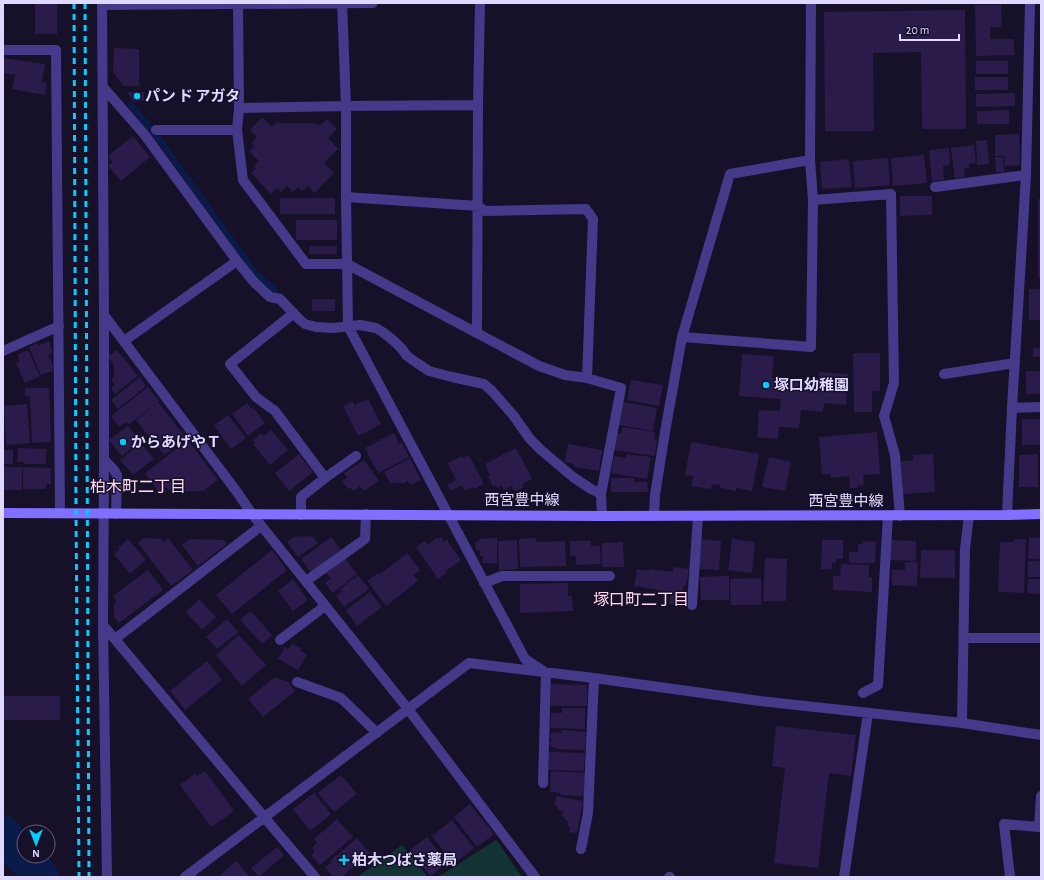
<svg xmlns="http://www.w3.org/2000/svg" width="1044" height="880" font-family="'Alegreya Sans','Noto Sans JP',sans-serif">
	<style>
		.green { fill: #133234 }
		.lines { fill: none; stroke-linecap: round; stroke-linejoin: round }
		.stream { stroke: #0a1a49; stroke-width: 6 }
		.river { stroke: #0a1a49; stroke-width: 36 }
		.building { fill: #2a1b4b }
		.service { stroke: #453a89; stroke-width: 10 }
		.minor { stroke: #453a89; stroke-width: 10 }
		.secondary { stroke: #816fff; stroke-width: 10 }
		.rail { stroke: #04ceff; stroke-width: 3; stroke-dasharray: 6 5; stroke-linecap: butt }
		.poi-dot { fill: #04ceff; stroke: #171029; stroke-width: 1.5 }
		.labels { text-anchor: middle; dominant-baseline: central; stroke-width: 3; stroke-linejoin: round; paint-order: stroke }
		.poi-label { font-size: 15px; font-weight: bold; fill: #e0d8ff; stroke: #171029; text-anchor: start }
		.street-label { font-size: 15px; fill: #e0d8ff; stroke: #171029 }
		.neighbourhood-label { font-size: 16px; fill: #ffdaee; stroke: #171029 }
	</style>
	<rect width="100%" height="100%" fill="#171029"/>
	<path class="green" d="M496,839L522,877H438L496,840Z
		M402,845L428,877H357Z"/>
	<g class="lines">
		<path class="stream" d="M131,105L159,139L253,270L275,291"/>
		<path class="river" d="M3,833L41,877"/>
	</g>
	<path class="building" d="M35,3H57V34H35Z
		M975,5H1001L1002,27H990V39H1014V55L976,56Z
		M965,10L966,129H922L921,52L873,53L874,131H825L824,12Z
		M114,48L139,49V86H124L113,72Z
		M3,58L45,64L42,82L47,83L45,95L12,89L15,75L3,73Z
		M976,61H1008V74H976Z
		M975,77H1008V90H975Z
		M127,92H144V100L133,101Z
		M1015,93V106L976,107V94Z
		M1009,110V124H977V111Z
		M262,117L272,127L276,123H315L319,126L327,119L337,129L328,138L338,149L324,163L334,173L314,193L308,186L302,191L298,187L293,192L287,186L281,192L277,188L271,194L251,173L256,168L254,166L259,161L249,151L255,146L251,143L257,137L250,130Z
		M1019,134L1020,165L1005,166L1004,156H995V135Z
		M133,136L150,157L121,181L108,166L113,162L108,156Z
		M987,140L989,164L977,165L976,141Z
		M974,145L976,163L969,164V168H964L965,177L955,178L951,148Z
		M949,148L950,165L943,166L944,180L932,181L929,150Z
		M924,155L927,183L893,186L891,158Z
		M995,157H1003L1004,172H996Z
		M888,158L890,185L855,188L853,161Z
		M849,159L852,187L822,189L820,162Z
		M900,196H932V215L900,216Z
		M280,198H335V214H280Z
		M1038,199H1041V276L1038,278Z
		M296,220H337V240H296Z
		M309,246H337V254H309Z
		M1029,289H1041V320H1029Z
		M312,299H335V311H312Z
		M49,341L52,350L51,354L48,355L53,366L52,371L41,375L29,347L37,343L38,346Z
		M1033,348H1041V357H1033Z
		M28,350L40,376L25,383L16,363L20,361L17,355Z
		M117,350L138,376L115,394L111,388L115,385L111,379L114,377V365L108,357Z
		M853,353H880V391H872V412H854Z
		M742,354L774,356L772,378L818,382L819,372L848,374L846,405L824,403L823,412L801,410L799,428L779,427L778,439L757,437L759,410L780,411L781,399L739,396Z
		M1026,371H1041V394H1026Z
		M140,377L146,386L118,409L111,400Z
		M631,380L663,385L659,406L627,400Z
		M148,387L159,401L128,425L126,422L119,427L111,416Z
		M25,388H49L51,442L32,443L30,396H25Z
		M368,399L381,424L358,436L343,406L353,401L354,405Z
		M158,402L186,438L164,455L136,420Z
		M623,402L657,408L653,431L619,425Z
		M247,403L251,409L253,407L265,423L248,436L232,414Z
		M27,404L30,443L6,445L4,406Z
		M228,415L246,438L231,449L214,425Z
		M1022,419H1041V445H1022Z
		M128,426L141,441L122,456L109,440Z
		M622,427L655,432L654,439L657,440L655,456L614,450L617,433L621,434Z
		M271,430L288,450L270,465L253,444L255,443L253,440L261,433L264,436Z
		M877,432L880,474L863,475L864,485L857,486V488H850L849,476L831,478V474L822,475L819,437Z
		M394,433L399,444L402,442L409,457L378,473L365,448Z
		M188,440L218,480L203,491H170L166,487L161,491H158L145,473Z
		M691,442L759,454L752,491L736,488V491L720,488V485L712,484L711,489L691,486L693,476L685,475Z
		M141,443L154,459L133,475L120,460Z
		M568,444L602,450L599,471L574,467V464L565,462Z
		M18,448L46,449V464H24V462H17Z
		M516,448L532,479L522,484L524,487L516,491L512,489L513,485L504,490L501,485L497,488L496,485L493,487L488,476L490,475L485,464Z
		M3,450H13V464H3Z
		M299,454L313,472L289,491L275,473Z
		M626,454L651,457L647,479L611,473L614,456L626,458Z
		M933,454L935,492L903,494L901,461H913V455Z
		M1038,454V487H1019V455Z
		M469,455L484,484L474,489L473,487L465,491L462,485L450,491L447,484L456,480L448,464L449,462L462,456L463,458Z
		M769,457L791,462L785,491L762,487Z
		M410,458L421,480L410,485L408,481L402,484L401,482L396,484L395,482L391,484L384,472Z
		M364,460L379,481L364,491L360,486L353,491L351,488L348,489L342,481L347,478L344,473Z
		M3,467H22V490H3Z
		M23,467L51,468V484H46V489H23Z
		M611,478H634V482H647L648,492H611Z
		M300,536L301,538L304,536L313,537L318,543L298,557L287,542L294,537Z
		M331,537L341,550L311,573L301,559Z
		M441,537L444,542L447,540L461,560L446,571L447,573L438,579L416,547L425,541L428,545L436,538L437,539Z
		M1029,537L1041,538V559H1028Z
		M144,538L161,539L163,542L168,538L193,570L171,586L138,543Z
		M497,538V563H483V556H480V550H476L475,542H479V539Z
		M536,538V542L565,541L566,566L520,567L519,539Z
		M128,539L146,560L130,574L114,554L120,549L118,548Z
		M190,539L224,540L227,544L198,566L182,545Z
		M701,539L721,541L719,570L699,569Z
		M732,539L755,542L752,573L728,570Z
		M1014,539H1026L1024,593L998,592L1000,542H1014Z
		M517,540L518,569L499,570L498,541Z
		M822,540H843V559H836V563H832V569H821Z
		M890,540L916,541V561L889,560Z
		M570,541H591V546H600L601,564L576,565V556H570Z
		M863,541L876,542L875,563H849V553L851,552H858V544H863Z
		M623,542L624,567H602V543Z
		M272,550L287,570L232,614L216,595Z
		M921,550H955V578H920Z
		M407,553L420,570L413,575L418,581L386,606L367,581L378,573L379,575Z
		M345,558L357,574L333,593L325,583L331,578L326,573Z
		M765,558L787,559L786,601H763Z
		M1028,561H1041V577H1028Z
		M905,562H918L917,586L892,585V570H905Z
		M841,564L869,565V577H872V592L833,590V576H840Z
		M673,567L689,569L686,586L684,585L682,594L634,586L637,569L649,571V569L673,572Z
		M148,570L163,590L119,623L114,617V604L117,602L113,596Z
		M358,575L369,589L344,607L336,596L342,591L340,589Z
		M729,576V600H701L700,577Z
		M761,578V605H731L730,579Z
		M293,579L308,600L293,611L278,591Z
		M1028,579H1041V594L1027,593Z
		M568,583V596H572L573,611L520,613V584Z
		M370,592L382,607L357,626L346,610Z
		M671,594L685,596L684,606L669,604Z
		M199,599L216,617L202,630L186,612Z
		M251,611L272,635L262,644L240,620Z
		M227,619L238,632L217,649L206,637Z
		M239,635L266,665L242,686L216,655Z
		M292,643L301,648L300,651L307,654L298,670L278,659L285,647L288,650Z
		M207,661L222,680L185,710L170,691Z
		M275,677L288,682L295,691L263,717L248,699Z
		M551,684L587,685V706H551Z
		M3,696H60V720H3Z
		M562,708H585V729L550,728L551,713H562Z
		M776,726L856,735L851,776L829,773L818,868L774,863L785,768L772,766Z
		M562,730L586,732L585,750L557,749L555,747H552L550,745V741L552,740L550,736L551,734L553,732L562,733Z
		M549,752L585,753L584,771L549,770Z
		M205,771L234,811L211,827L180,785L195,774L197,776Z
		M551,771L585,773L584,796L560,795V793L550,792Z
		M341,775L357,794L334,812L318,793Z
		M314,793L331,814L310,831L293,809Z
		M556,796L583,801L577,833L569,832L570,827L567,826L568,821L565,820V817H562L563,811L557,810L558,806H555Z
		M470,804L494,834L477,847L454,817Z
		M337,819L353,837L320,865L311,855L315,852L312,848L317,843L314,839Z
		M452,820L474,848L454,864L432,836Z
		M427,837L447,863L430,876L410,850Z
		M357,838L370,853L341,877H333L325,867L332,862L331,860Z
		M277,847L284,855L259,877L251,868Z
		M236,861L250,877H218Z"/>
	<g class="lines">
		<path class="service" d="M156,130H237
			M935,187L1026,175
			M944,374L1015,363
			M1012,408L1041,407
			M325,478L356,456
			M484,583L502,576H610
			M692,605L698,516
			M863,693L878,685L888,516
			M543,783L546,673
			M581,849L588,813L594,678"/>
		<path class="minor" d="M102,3L104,315V459L114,470L117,475L116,514
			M342,3L346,106V197L348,326L525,659L543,671
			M238,4L239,108L237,130L243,180L306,264H347L539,366L565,375L587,378L621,388L601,494L602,516
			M102,5L373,3
			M3,50H56L60,513
			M103,87L144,134L237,261L254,282L270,297L280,299L299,319L305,324L316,327L333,328L360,325L376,328L384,333L394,341L402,349L407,356L417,363L429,371L452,377L484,384L492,391L513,415L530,439L541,450L573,477L591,489L601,494
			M239,108L346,106L478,105
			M346,197L478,206L485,211L586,209L593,219L587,378
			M813,200L891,194L894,383L884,416L895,455L900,516
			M294,313L230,364L256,397L275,411L325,478L301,497V515
			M104,315L237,492L252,514L408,709L535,877
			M477,333L478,105L480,3
			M682,337L811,347L813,200L810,160L811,3
			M124,341L237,261
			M3,351L59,326
			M104,459L103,625L107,877
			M1007,515L1012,408L1026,175L1030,3
			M654,516L655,495L665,432L682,337L730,174L810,160
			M306,581L365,539L366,514
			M103,625L264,817L315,877
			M964,638H1041
			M115,639L261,526
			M280,640L325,606
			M297,682L341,698L377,733
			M962,723L965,549L969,515
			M185,877L469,663L594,678L760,701L962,723L1041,735
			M669,877H670
			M844,877L868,713
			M1010,877L1004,824L1039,827L1041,796"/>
		<path class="secondary" d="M3,513L602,516L1007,515L1041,514"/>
		<path class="rail" d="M74,3L76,514L79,877
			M85,3L89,877"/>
	</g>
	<g class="poi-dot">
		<circle cx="137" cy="96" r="4"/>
		<circle cx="766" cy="385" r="4"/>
		<circle cx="123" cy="442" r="4"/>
		<path d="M342 854h4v4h4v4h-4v4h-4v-4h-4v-4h4z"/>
	</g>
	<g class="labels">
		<g class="poi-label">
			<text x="145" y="96">パン ド アガタ</text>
			<text x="774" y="385">塚口幼稚園</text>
			<text x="131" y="442">からあげやＴ</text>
			<text x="352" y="860">柏木つばさ薬局</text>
		</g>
		<g class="street-label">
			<text x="522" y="500">西宮豊中線</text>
			<text x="846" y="501">西宮豊中線</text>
		</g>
		<g class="neighbourhood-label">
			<text x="138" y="487">柏木町二丁目</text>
			<text x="641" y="600">塚口町二丁目</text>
		</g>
	</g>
	<rect width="1044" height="880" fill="none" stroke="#e0d8ff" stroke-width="8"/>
	<g transform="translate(36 844) rotate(180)"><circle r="19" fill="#171029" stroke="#67607f"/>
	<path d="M0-3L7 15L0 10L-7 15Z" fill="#04ceff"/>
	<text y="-6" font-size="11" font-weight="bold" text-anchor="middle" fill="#e0d8ff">N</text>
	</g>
	<path d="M900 34v6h59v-6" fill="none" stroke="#e0d8ff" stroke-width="2"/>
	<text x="906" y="34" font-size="12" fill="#e0d8ff" stroke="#171029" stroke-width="3" paint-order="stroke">20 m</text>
</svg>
